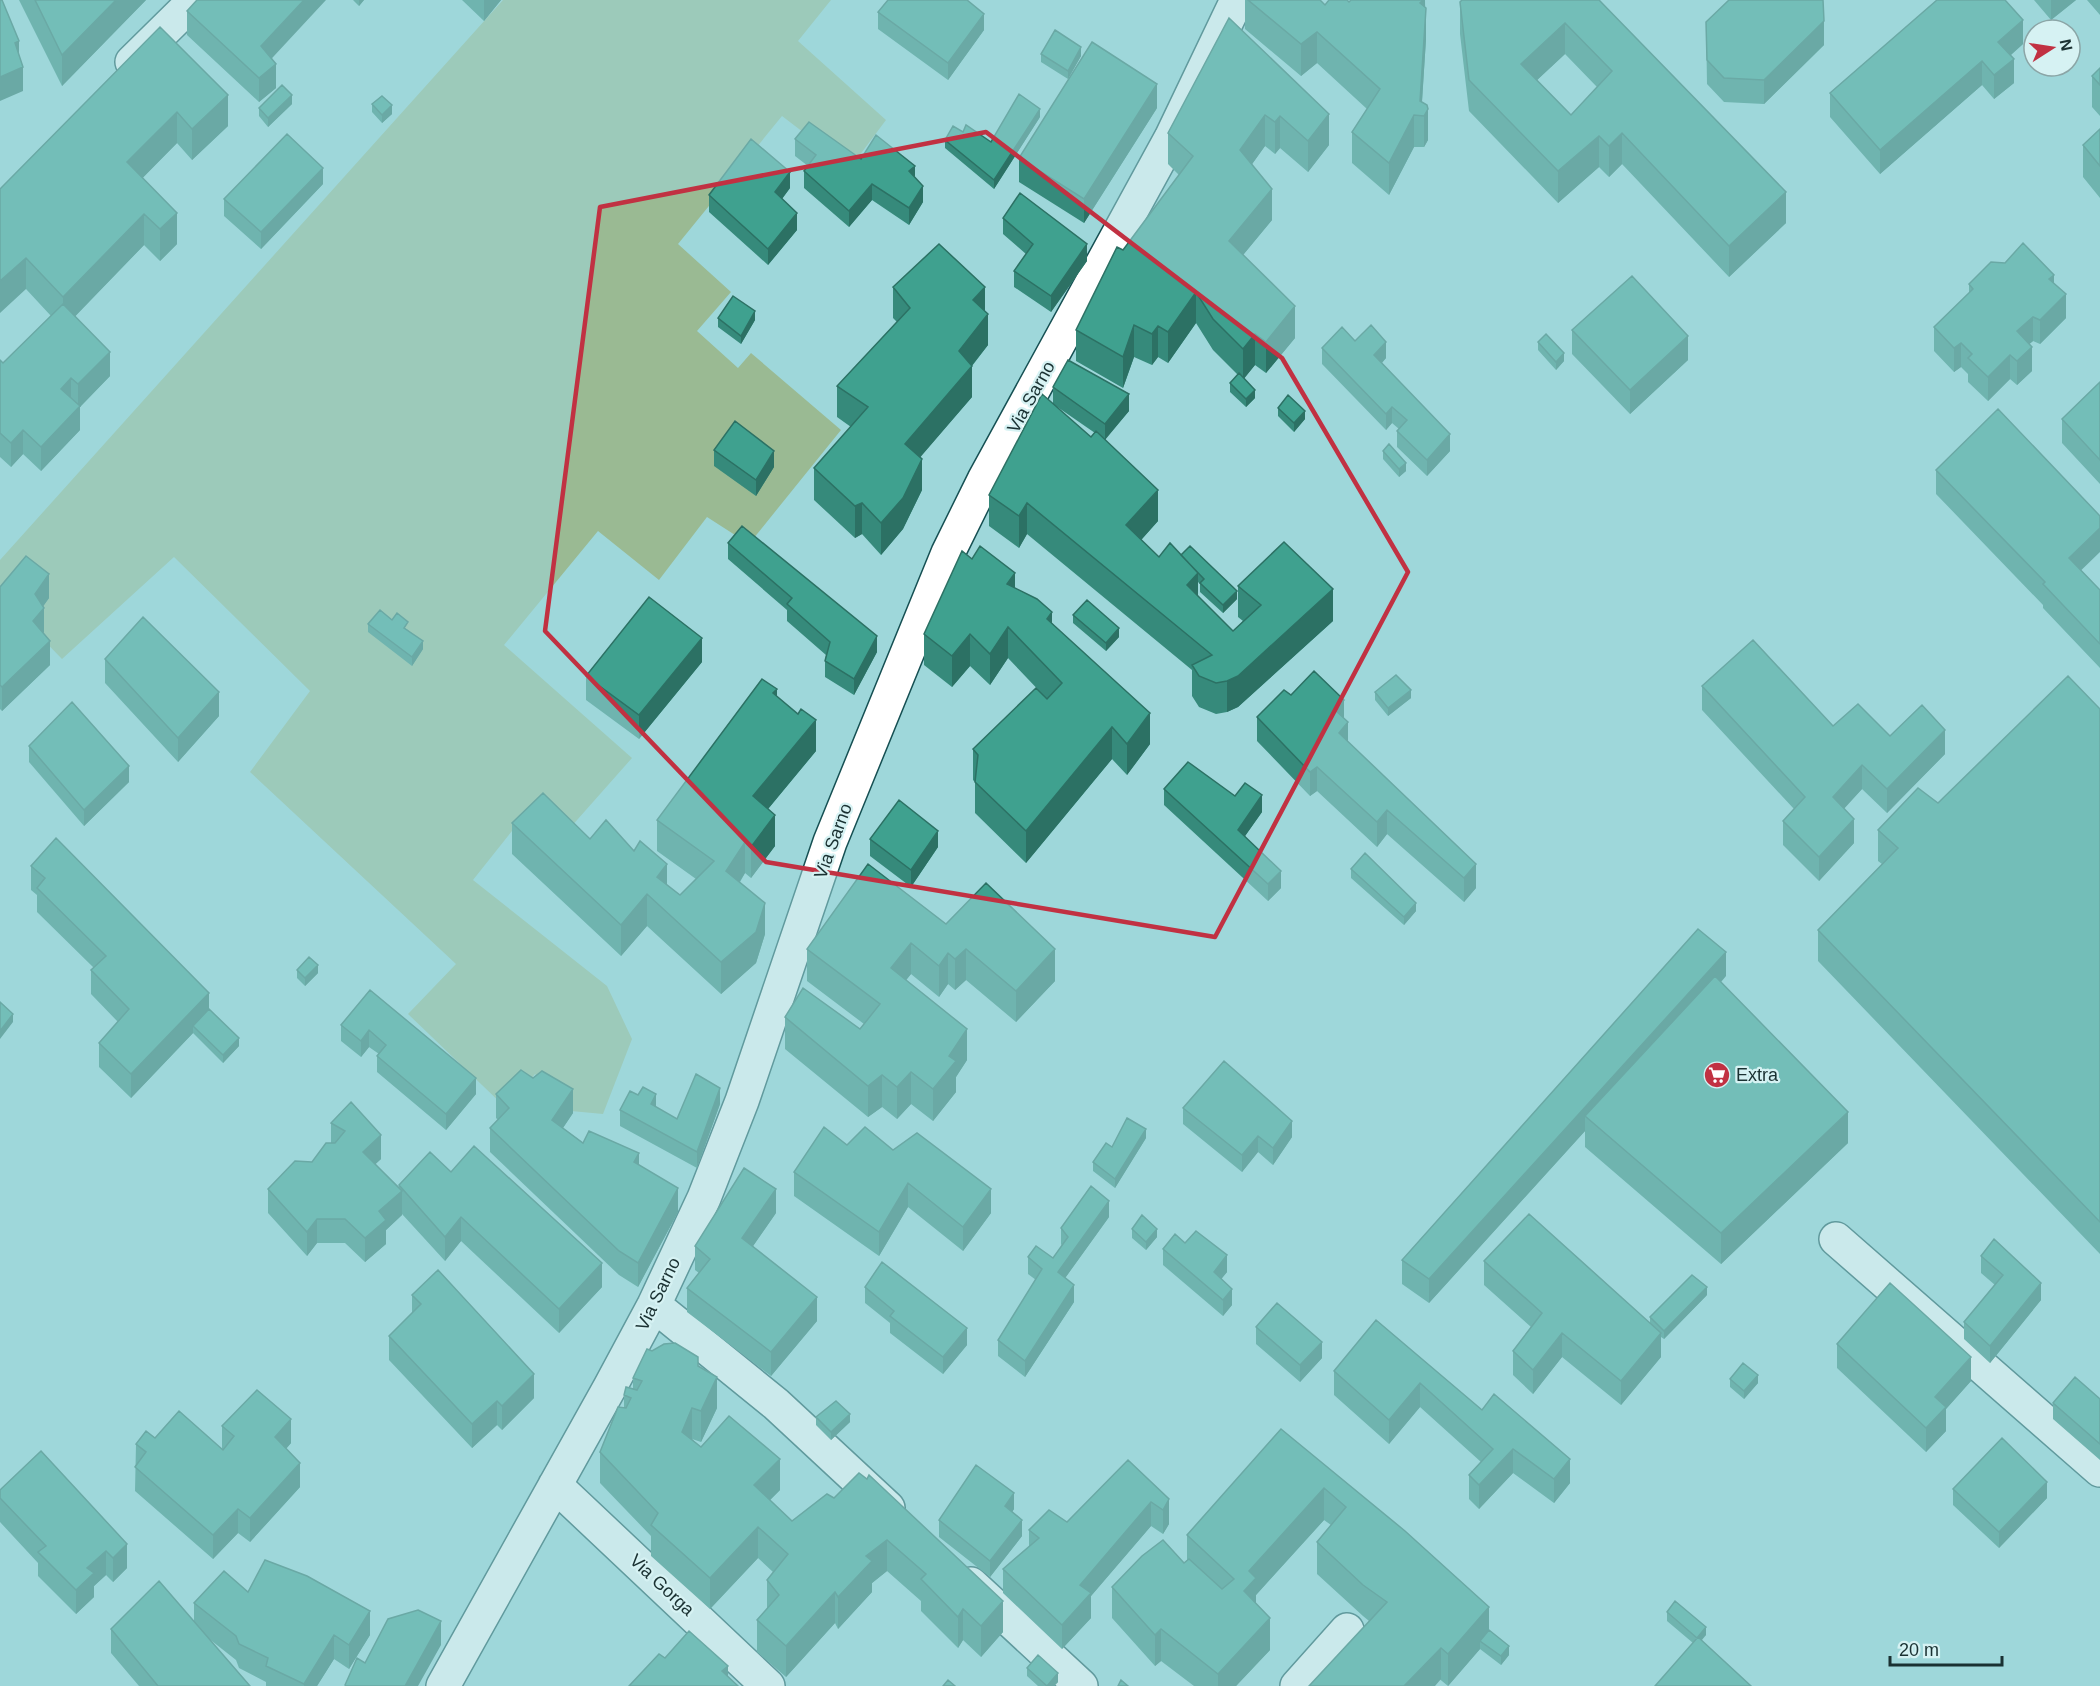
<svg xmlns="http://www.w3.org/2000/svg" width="2100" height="1686" font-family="Helvetica,sans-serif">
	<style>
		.green { fill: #9aba93 }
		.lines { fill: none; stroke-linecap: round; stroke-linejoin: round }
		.minor-casing { stroke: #165053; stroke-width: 36 }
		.minor { stroke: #fff; stroke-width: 33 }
		.wall { fill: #368a7b; fill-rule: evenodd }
		.shaded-wall { fill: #2c7164 }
		.building { fill: #3fa18f; stroke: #2c7164; stroke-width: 1.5; fill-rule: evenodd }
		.marked { fill: none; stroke: #c13142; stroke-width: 4.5; stroke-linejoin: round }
		.labels { text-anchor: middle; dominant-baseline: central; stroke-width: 4.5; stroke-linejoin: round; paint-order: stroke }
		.street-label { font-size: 18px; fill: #1a3132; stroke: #d6f2f3 }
		.poi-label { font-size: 18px; fill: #1a3132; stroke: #d6f2f3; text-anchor: start }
	</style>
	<rect width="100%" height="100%" fill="#9ed7da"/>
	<path class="green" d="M503,0H831L798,41L886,120L850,168L782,116L678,244L731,292L697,331L738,368L751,353L841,430L749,544L707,517L659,580L598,531L504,645L632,758L570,828L535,802L473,880L607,986L632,1039L603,1114L571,1111L535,1074L507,1109L408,1014L456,964L250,772L310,691L174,557L62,659L0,595V560Z"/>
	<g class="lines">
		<g class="minor-casing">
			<path id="minor" d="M132,62L195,0
				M1836,1239L2100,1470
				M654,1305L776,1404L888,1508
				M555,1485L768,1686
				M971,1584L1081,1686
				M443,1686L610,1387L654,1305L704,1198L742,1101L830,842L948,553L984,480L1171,138L1237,0
				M1297,1686L1347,1630"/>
		</g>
		<use href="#minor" class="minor"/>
	</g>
	<path class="wall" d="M19,0H146L62,86Z
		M353,0H364L359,6Z
		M462,0H501L484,21Z
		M1245,0H1320L1325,5L1349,2L1425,0L1426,39L1422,102L1427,105L1428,140L1424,147H1414L1389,195L1352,163V132L1367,109L1317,63L1301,76L1245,29Z
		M1599,0L1786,223L1729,277L1622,164L1609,177L1599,167L1558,203L1469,111L1460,34V2ZM1565,54L1597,87L1571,115L1537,80Z
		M2034,0H2076L2051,20Z
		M2087,0H2100V15Z
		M187,11L272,58L276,88L259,102L187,35Z
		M878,12L984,30L948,80L878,29Z
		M1229,18L1329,145L1308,172L1280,148L1275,154L1265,146L1252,164L1272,220L1243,255L1295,338L1266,373L1255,365L1244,378L1255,398L1246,407L1230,392V383L1238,375L1213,350L1196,323L1168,363L1158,357L1152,365L1134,357L1123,388L1076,361V330L1123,250L1179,175L1168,164V133Z
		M1706,22L1824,45L1764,104L1724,102L1707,84Z
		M160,27L228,126L192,160L177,143L142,178L177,244L160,261L144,245L75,316L110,376L80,407V430L41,471L23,454L11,467L0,457V360L3,363L51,316L26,289L0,189Z
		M2023,44L2011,55L2014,83L1994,99L1982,85L1880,174L1830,117V93Z
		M1041,54L1081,56L1068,79L1041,62Z
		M2100,68V116L2092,107V76Z
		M292,104L268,127L259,116V108Z
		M372,104L392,114L382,123L372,112Z
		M1157,108L1084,223L1019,182V158Z
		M1040,117L994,189L945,148V140L963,132L991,142Z
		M2100,129V198L2083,177V145Z
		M795,139L861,159L915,177L923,202L909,225L872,200L849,227L804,188V171L808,166L795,156Z
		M323,184L261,249L224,216V199Z
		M790,188L782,199L797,230L768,265L709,212V195Z
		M1003,218L1087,261L1051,312L1014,287V271L1026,254L1003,234Z
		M1969,284H2054L2066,318L2040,344L2033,341L2029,344L2032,371L2017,385L2010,379L1988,401L1968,382V374L1961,367L1954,372L1934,351V327L1969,293Z
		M893,287L985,311L988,345L972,366V397L920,457L922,490L903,529L881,555L862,534L855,538L814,500V468L851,427L837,417V386L897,322L893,318Z
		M718,318L755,320L741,344L718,327Z
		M1572,330L1688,360L1630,414L1572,354Z
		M1355,341L1386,358L1382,363L1450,451L1427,476L1397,447V431L1399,429L1392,423L1386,430L1322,364V348Z
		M1538,342L1564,361L1556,370L1538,350Z
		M2100,382V484L2062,443V419Z
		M1053,387L1129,411L1105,439L1158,521L1141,540L1159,557L1181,555L1237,599L1223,613L1200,592V584L1198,582V596L1233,631L1243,621L1238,617V586L1333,621L1238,707L1227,712L1216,714L1199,707L1192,696V670L1027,534L1019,548L989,526V495L1091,437L1095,433L1053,404Z
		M1278,408L1305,419L1294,432L1278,416Z
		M714,450L774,467L756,496L714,466Z
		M1383,451L1406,471L1399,477L1383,459Z
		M1936,470L2081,570L2100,590V668L2043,608V605L1936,494Z
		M728,543L877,652L854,695L825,677V661L826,655L787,621V610L728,559Z
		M972,559L1015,588L1052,623L1150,744L1127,775L1112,759L1026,863L975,813V782L973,780V749L1047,699L1008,658L990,685L970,666L952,687L924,665V634Z
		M0,587L49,598L43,606L44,632L43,633L50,665L2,711L0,709Z
		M1073,615L1119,637L1106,651L1073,623Z
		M392,620L408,630L423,649L412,666L368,632V624Z
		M105,659L219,716L178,762L105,683Z
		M702,662L639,739L586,700V676Z
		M1702,686L1833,726L1890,736L1945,754L1887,813L1862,789L1844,808L1854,843L1819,881L1783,845V821L1794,809L1702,710Z
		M1375,692L1411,698L1388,716L1375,700Z
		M1291,695L1344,718L1348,742L1476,888L1464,902L1387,834L1377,847L1317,791L1310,796L1257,741V717Z
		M777,697L816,751L768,809L775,846L751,878L745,873L740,882L765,934L756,963L721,994L647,926L621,956L512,854V823L590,839L634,851L667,885L680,895L696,879L657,851V820Z
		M2100,709V1254L1818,961V930L1882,864L1878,861V830L1938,803Z
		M29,746L129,782L84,826L29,762Z
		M1164,789L1235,796L1262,812L1245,836L1281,888L1268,901L1164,805Z
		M870,839L938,847L911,887L870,856Z
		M31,866L209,1009L239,1046L223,1063L193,1033L131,1098L99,1067V1043L118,1022L91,994V970L94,968L37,912V895L31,890Z
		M1351,869L1416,911L1404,925L1351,878Z
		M946,924L1055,981L1016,1022L966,980L955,990L948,984L939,997L911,974L906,980L967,1060L956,1077V1092L933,1121L911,1104L897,1119L882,1107L868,1117L785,1049V1017L860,1029L864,1024L807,981V949Z
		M297,970L318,973L305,986L297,978Z
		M1726,976L1721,982L1848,1143L1721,1264L1585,1147V1131L1429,1303L1402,1284V1260Z
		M370,990L476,1094L446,1130L377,1072V1056L379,1054L369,1047L361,1057L341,1041V1025Z
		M496,1094L573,1113L563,1128L583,1143L639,1165L678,1212L638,1287L619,1275L490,1152V1128L498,1120L496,1118Z
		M351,1102L381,1159L375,1164L399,1187V1185L451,1172L602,1287L559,1333L461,1241L445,1261L402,1214V1215L386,1230V1244L365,1262L345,1243H317L307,1256L268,1213V1189L312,1162L331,1143V1123Z
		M720,1104L697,1168L620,1126V1110L677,1119Z
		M1183,1108L1292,1137L1273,1165L1258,1152L1242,1172L1183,1124Z
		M1146,1138L1115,1188L1093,1171V1162L1112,1147Z
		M847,1145L893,1150L991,1213L963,1251L908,1207L879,1256L794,1196V1172Z
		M776,1213L753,1246L817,1321L771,1376L687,1312V1288L699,1273L695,1270V1246Z
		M1109,1217L1065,1278L1074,1302L1025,1377L998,1356V1340L1036,1280L1028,1274V1257L1053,1258L1062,1246L1061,1244V1228Z
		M1132,1229L1157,1237L1146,1250L1132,1238Z
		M1185,1243L1227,1272L1221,1279L1232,1305L1223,1316L1163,1265V1249Z
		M1981,1256L2041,1300L1990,1363L1964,1339V1322L1995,1285L1981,1273Z
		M1484,1261L1650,1323V1317L1707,1295L1664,1339L1661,1337V1357L1621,1405L1562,1357L1533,1394L1513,1375V1351L1531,1327L1484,1285Z
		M865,1287L967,1345L943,1374L890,1333V1323L865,1303Z
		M412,1295L534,1398L502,1430L497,1425L472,1448L389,1360V1336L412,1313Z
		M1376,1320L1482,1410L1570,1483L1554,1503L1513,1473L1479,1509L1469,1499V1475L1481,1462L1420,1407L1389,1444L1334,1395V1371Z
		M1256,1327L1322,1358L1300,1382L1256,1344Z
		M1837,1344L1971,1381L1946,1409V1431L1926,1452L1837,1368Z
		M698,1366L717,1408L701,1442L692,1439L701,1447L780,1490L770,1500L792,1521L834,1498L1003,1632L981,1657L963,1640L958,1648L921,1611V1601L887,1571L872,1583V1592L838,1629L835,1623L786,1677L757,1652V1620L767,1609V1580L773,1572L758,1558L710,1609L651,1556V1536L600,1483V1452L624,1407V1395L633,1389V1378Z
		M1730,1379L1758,1383L1744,1399L1730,1387Z
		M2100,1399V1460L2053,1419V1403Z
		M816,1417L850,1422L831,1440L816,1425Z
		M222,1426L291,1443L286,1449L300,1487L250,1542L238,1533L213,1559L135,1491L136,1444L155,1438L222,1449Z
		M1281,1429L1489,1630L1509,1655L1501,1665L1480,1649L1448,1686L1363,1616L1317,1574V1542L1331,1525L1324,1520L1256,1595V1604L1270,1650L1236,1686H1194L1161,1661L1155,1666L1112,1618V1587L1184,1563L1187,1560V1535Z
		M41,1451L127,1568L113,1582L106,1575L94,1586V1597L76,1614L38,1576V1563L0,1522V1490Z
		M1128,1460L1169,1499V1524L1163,1534L1151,1526L1091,1596V1618L1062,1649L1003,1593V1569L1029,1547V1530L1067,1522Z
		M1953,1489L2047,1498L1999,1548L1953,1505Z
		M1014,1509L1012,1512L1022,1536L990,1577L939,1537V1520Z
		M248,1592L370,1635L349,1669L334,1659L317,1686H266V1682L239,1668L236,1660L208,1638L250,1686H139L111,1653V1629L194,1622V1603Z
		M1667,1612L1706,1635L1693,1643L1667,1621Z
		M1027,1668L1058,1682L1054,1686H1038L1027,1676Z"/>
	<path class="shaded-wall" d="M116,0H146L62,86V55Z
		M304,0H326L261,70V46Z
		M359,0H364L359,6Z
		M484,0H501L484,21Z
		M1423,0H1425V23L1426,8V39L1421,116H1420V3Z
		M2051,0H2076L2051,20Z
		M984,14V30L948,80V63Z
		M2023,20V44L1998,66V42Z
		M1824,21V45L1764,104V80Z
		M1565,23V54L1521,95V64Z
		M1317,32V63L1301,76V44Z
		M19,41V65L15,43Z
		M1081,47V56L1068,79V71Z
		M2014,59V83L1994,99V75Z
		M1982,61V85L1880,174V150Z
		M276,64V88L259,102V78Z
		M23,67V91L0,101V77Z
		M1157,84V108L1084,223V199Z
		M228,95V126L192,160V129Z
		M292,95V104L268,127V118Z
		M392,105V114L382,123V115Z
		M1040,109V117L994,189V180Z
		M1428,109V140L1424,147V116Z
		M177,112V143L127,194V162Z
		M1329,114V145L1308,172V141Z
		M1265,115V146L1240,181V150Z
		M1414,115V147L1389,195V163Z
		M1280,116V148L1275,154V122Z
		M1622,133V164L1609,177V146Z
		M1599,136V167L1558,203V171Z
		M915,166V182L909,171Z
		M323,168V184L261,249V232Z
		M790,172V188L775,208V192Z
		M872,184V200L849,227V211Z
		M923,186V202L909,225V208Z
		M1272,189V220L1229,272V241Z
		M1786,192V223L1729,277V246Z
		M177,213V244L160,261V229Z
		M797,213V230L768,265V249Z
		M144,214V245L63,329V297Z
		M1087,244V261L1051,312V296Z
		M26,258V289L0,313V281Z
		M2054,275V299L2049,279Z
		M985,287V318L988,314V345L966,373L972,366V397L905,475V444L959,351L973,300Z
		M1196,292V323L1168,363V332Z
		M2066,294V318L2040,344V320Z
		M1295,306V338L1266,373V342Z
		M755,311V320L741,344V336Z
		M2033,317V341L2017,355V331Z
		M1134,325V357L1123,388V357Z
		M1158,326V357L1152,365V334Z
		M1255,334V365L1243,380V349Z
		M1688,336V360L1630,414V390Z
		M1386,342V358L1374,371V355Z
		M1961,343V367L1954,372V348Z
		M2032,347V371L2017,385V361Z
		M110,352V376L80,407V430L41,471V447L78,407V384Z
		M1564,353V361L1556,370V362Z
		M2010,355V379L1988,401V377Z
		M71,378V402L61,389Z
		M1255,390V398L1246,407V399Z
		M1129,394V411L1105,440V424Z
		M1392,407V423L1386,430V414Z
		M1305,411V419L1294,432V423Z
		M23,430V454L11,467V443Z
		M1450,434V451L1427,476V460Z
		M774,451V467L756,496V480Z
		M922,459V490L903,529L881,555V523Z
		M1406,463V471L1399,477V469Z
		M1158,490V521L1126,557V525Z
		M862,503V534L855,538V506Z
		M1027,503V534L1019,548V516Z
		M2100,528V552L2069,582V558Z
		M1015,573V605L1007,584Z
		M1198,573V604L1187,585Z
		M49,574V598L35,618V594Z
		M1333,589V621L1238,707L1227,712V681Z
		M1237,591V599L1223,613V605Z
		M44,608V632L33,645V621Z
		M1052,612V643L1047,619Z
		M1008,627V658L990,685V654Z
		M1119,628V637L1106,651V643Z
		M970,634V666L952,687V656Z
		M877,636V652L854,695V679Z
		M702,638V662L639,739V715Z
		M50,641V665L2,711V687Z
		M423,641V649L412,666V657Z
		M777,689V720L773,693Z
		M1411,690V698L1388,716V708Z
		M219,692V716L178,762V738Z
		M1344,700V725L1335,710Z
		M1150,713V744L1127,775V744Z
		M816,720V751L753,827V796Z
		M1348,722V746L1339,733Z
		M1112,727V759L1026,863V831Z
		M1945,730V754L1887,813V789Z
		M1862,765V789L1833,821V797Z
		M129,766V782L84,826V810Z
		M1317,767V791L1310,796V772Z
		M1262,795V812L1238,846V830Z
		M1387,810V834L1377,847V822Z
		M775,815V846L751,878V847Z
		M1854,819V843L1819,881V857Z
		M938,831V847L911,887V870Z
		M745,842V873L726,903V871Z
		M667,864V895L657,877Z
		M1476,864V888L1464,902V878Z
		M1281,871V888L1268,901V884Z
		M647,894V926L621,956V925Z
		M765,903V934L756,963L721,994V962Z
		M1416,903V911L1404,925V917Z
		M911,943V974L891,999V968Z
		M966,949V980L955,990V959Z
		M1055,949V981L1016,1022V991Z
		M1726,952V976L1593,1123L1585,1116V1131L1429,1303V1279Z
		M948,953V984L939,997V966Z
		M318,965V973L305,986V978Z
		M209,993V1017L193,1026V1033L131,1098V1074Z
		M13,1014V1022L0,1039V1031Z
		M967,1029V1060L956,1077V1092L933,1121V1089L949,1056Z
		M369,1030V1047L361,1057V1041Z
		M239,1038V1046L223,1063V1055Z
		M911,1072V1104L897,1119V1087Z
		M882,1075V1107L868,1117V1086Z
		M476,1078V1094L446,1130V1114Z
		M720,1088V1104L697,1168V1152Z
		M573,1089V1113L552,1144V1120Z
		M656,1094V1110L651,1104Z
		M1848,1112V1143L1721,1264V1233Z
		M1292,1121V1137L1273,1165V1148Z
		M1146,1129V1138L1115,1188V1179Z
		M381,1135V1159L363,1176V1152Z
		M1258,1136V1152L1242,1172V1155Z
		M639,1153V1177L634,1162Z
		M908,1183V1207L879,1256V1232Z
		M678,1188V1212L638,1287V1263Z
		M776,1189V1213L742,1262V1238Z
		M991,1189V1213L963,1251V1227Z
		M402,1191V1215L386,1230V1244L365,1262V1238L379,1211Z
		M1109,1201V1217L1058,1288V1272Z
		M461,1217V1241L445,1261V1237Z
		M317,1219V1243L307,1256V1232Z
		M1157,1229V1237L1146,1250V1242Z
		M1227,1255V1272L1214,1288V1272Z
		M602,1263V1287L559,1333V1309Z
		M2041,1283V1300L1990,1363V1346Z
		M1074,1285V1302L1025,1377V1361Z
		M1707,1287V1295L1664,1339V1331Z
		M1232,1289V1305L1223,1316V1300Z
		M817,1297V1321L771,1376V1352Z
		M967,1328V1345L943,1374V1357Z
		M1562,1333V1357L1533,1394V1370Z
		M1661,1333V1357L1621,1405V1381Z
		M1322,1342V1358L1300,1382V1365Z
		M1971,1357V1381L1946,1409V1431L1926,1452V1428L1935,1397Z
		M534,1374V1398L502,1430V1406Z
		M1758,1375V1383L1744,1399V1391Z
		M717,1377V1408L701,1442V1411Z
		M1420,1383V1407L1389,1444V1420Z
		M497,1401V1425L472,1448V1424Z
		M692,1408V1439L682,1463V1432Z
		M850,1414V1422L831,1440V1432Z
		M291,1419V1443L275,1461V1437Z
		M1513,1449V1473L1479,1509V1485Z
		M780,1459V1490L754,1516V1485Z
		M1570,1459V1483L1554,1503V1479Z
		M300,1463V1487L250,1542V1518Z
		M2047,1482V1498L1999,1548V1532Z
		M1324,1488V1520L1256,1595V1610L1244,1591L1249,1571Z
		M1014,1493V1509L1005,1523V1506Z
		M1169,1499V1524L1163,1534V1510Z
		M1151,1502V1526L1091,1596V1618L1062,1649V1625L1080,1585Z
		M238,1509V1533L213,1559V1535Z
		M1022,1520V1536L990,1577V1561Z
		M758,1527V1558L710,1609V1578Z
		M887,1540V1571L872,1583V1592L838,1629V1597L866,1556Z
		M127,1544V1568L113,1582V1558Z
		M106,1551V1575L94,1586V1597L76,1614V1590L87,1568Z
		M835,1592V1623L786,1677V1646Z
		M1003,1601V1632L981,1657V1626Z
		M1489,1607V1638L1480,1641V1649L1448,1686V1654Z
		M963,1609V1640L958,1648V1617Z
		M370,1611V1635L349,1669V1645Z
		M1270,1618V1650L1236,1686H1218V1674Z
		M441,1621V1645L418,1686H405Z
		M1706,1627V1635L1697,1646V1638Z
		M1161,1629V1661L1155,1666V1635Z
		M334,1635V1659L317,1686H304V1684Z
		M1509,1646V1655L1501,1665V1656Z
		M1441,1648V1679L1435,1686H1404Z
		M728,1666V1686L722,1671Z
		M1058,1673V1682L1054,1686H1047Z"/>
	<path class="building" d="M0,0H2L19,41L15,43L23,67L0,77Z
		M35,0H116L62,55Z
		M197,0H304L261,46L276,64L259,78L187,11Z
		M888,0H967L984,14L948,63L878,12Z
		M1248,0H1320L1325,5L1329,0H1347L1349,2L1351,0H1423L1420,3L1426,8L1420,101L1427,105L1428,109L1424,116L1414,115L1389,163L1352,132L1380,89L1317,32L1301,44Z
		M1462,0H1599L1786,192L1729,246L1622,133L1609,146L1599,136L1558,171L1469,80L1460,2ZM1565,23L1612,71L1571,115L1521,64Z
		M1729,0H1823L1824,21L1764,80L1724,78L1707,60L1706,22Z
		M1937,0H2005L2023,20L1998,42L2014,59L1994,75L1982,61L1880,150L1830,93Z
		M1229,18L1329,114L1308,141L1280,116L1275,122L1265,115L1240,150L1272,189L1229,241L1295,306L1266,342L1255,334L1243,349L1213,319L1196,292L1168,332L1158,326L1152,334L1134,325L1123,357L1076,330L1117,247L1123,250L1193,156L1168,133Z
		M160,27L228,95L192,129L177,112L127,162L177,213L160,229L144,214L63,297L26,258L0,281V189Z
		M1055,30L1081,47L1068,71L1041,54Z
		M1092,42L1157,84L1084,199L1019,158Z
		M2100,68V85L2092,76Z
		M282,85L292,95L268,118L259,108Z
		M1019,94L1040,109L994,180L945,140L953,126L963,132L966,125L991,142Z
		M382,96L392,105L382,115L372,104Z
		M809,122L861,159L876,135L915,166L909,171L923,186L909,208L872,184L849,211L804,171L816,155L795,139Z
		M2100,129V166L2083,145Z
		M287,134L323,168L261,232L224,199Z
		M751,139L790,172L775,192L797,213L768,249L709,195Z
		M1020,193L1087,244L1051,296L1014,271L1033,244L1003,218Z
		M2023,243L2054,275L2049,279L2066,294L2040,320L2033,317L2017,331L2032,347L2017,361L2010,355L1988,377L1968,358L1972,354L1961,343L1954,348L1934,327L1973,289L1969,284L1991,262L2005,263Z
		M939,244L985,287L973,300L988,314L959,351L972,366L905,444L922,459L903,498L881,523L862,503L855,506L814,468L868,407L837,386L910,308L893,287Z
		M1632,276L1688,336L1630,390L1572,330Z
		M733,296L755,311L741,336L718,318Z
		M63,304L110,352L78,384L71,378L61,389L80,406L41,447L23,430L11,443L0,433V360L3,363Z
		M1371,325L1386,342L1374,355L1450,434L1427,460L1397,431L1407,420L1392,407L1386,414L1322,348L1342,327L1355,341Z
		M1546,334L1564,353L1556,362L1538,342Z
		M1068,360L1129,394L1105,424L1053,387Z
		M1239,373L1255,390L1246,399L1230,383Z
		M2100,382V460L2062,419Z
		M1042,394L1091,437L1096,431L1158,490L1126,525L1159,557L1170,543L1198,573L1187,585L1233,631L1261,605L1238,586L1284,542L1333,589L1238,676L1227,681L1216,683L1199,676L1192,665L1212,655L1027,503L1019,516L989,495Z
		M1288,395L1305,411L1294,423L1278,408Z
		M1998,409L2100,516V528L2069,558L2100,590V644L2043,584L2045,582L1936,470Z
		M735,421L774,451L756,480L714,450Z
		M1389,444L1406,463L1399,469L1383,451Z
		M742,526L877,636L854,679L825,661L830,642L787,604L792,598L728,543Z
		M980,546L1015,573L1007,584L1037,599L1052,612L1047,619L1150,713L1127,744L1112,727L1026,831L975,782L978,755L973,749L1036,688L1047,699L1062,683L1008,627L990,654L970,634L952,656L924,634L962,551L972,559Z
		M1190,546L1237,591L1223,605L1200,583L1204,579L1181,555Z
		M26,556L49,574L35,594L44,608L33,621L50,641L2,687L0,685V587Z
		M649,597L702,638L639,715L586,676Z
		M1087,600L1119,628L1106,643L1073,615Z
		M380,610L392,620L397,613L408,622L404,628L423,641L412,657L368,624Z
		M143,617L219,692L178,738L105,659Z
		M1753,640L1833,726L1858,704L1890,736L1922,705L1945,730L1887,789L1862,765L1833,797L1854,819L1819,857L1783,821L1805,797L1702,686Z
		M1314,671L1344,700L1335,710L1348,722L1339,733L1476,864L1464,878L1387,810L1377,822L1317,767L1310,772L1257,717L1284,690L1291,695Z
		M1396,675L1411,690L1388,708L1375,692Z
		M2068,676L2100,709V1222L1818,930L1898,848L1878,830L1918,788L1938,803Z
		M762,679L777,689L773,693L798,714L801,709L816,720L753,796L775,815L751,847L745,842L726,871L765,903L756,932L721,962L647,894L621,925L512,823L543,793L590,839L606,820L634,851L640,841L667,864L657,877L680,895L714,861L657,820Z
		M72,702L129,766L84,810L29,746Z
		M1188,762L1235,796L1245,783L1262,795L1238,830L1281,871L1268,884L1164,789Z
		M899,800L938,831L911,870L870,839Z
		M56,838L209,993L131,1074L99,1043L129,1009L91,970L106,956L37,888L45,878L31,866Z
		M1365,853L1416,903L1404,917L1351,869Z
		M868,864L946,924L986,883L1055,949L1016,991L966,949L955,959L948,953L939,966L911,943L891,968L967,1029L949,1056L956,1061L933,1089L911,1072L897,1087L882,1075L868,1086L785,1017L803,988L860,1029L880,1004L807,949Z
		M1698,929L1726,952L1429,1279L1402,1260Z
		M309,957L318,965L305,978L297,970Z
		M1715,976L1848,1112L1721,1233L1585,1116Z
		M370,990L476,1078L446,1114L377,1056L386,1045L369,1030L361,1041L341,1025Z
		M0,1002L13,1014L0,1031Z
		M209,1009L239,1038L223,1055L193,1026Z
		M1224,1061L1292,1121L1273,1148L1258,1136L1242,1155L1183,1108Z
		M521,1070L533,1078L542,1071L573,1089L552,1120L583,1143L589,1131L639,1153L634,1162L678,1188L638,1263L619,1251L490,1128L509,1108L496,1094Z
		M696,1074L720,1088L697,1152L620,1110L630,1091L638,1095L643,1087L656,1094L651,1104L677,1119Z
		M351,1102L381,1135L363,1152L402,1191L379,1211L386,1220L365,1238L345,1219H317L307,1232L268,1189L295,1161L312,1162L326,1143H335L345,1131L331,1123Z
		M1127,1118L1146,1129L1115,1179L1093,1162L1106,1143L1112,1147Z
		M824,1127L847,1145L865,1127L893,1150L917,1133L991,1189L963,1227L908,1183L879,1232L794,1172Z
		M474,1146L602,1263L559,1309L461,1217L445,1237L399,1185L430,1152L451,1172Z
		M744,1168L776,1189L742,1238L817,1297L771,1352L687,1288L710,1259L695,1246Z
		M1091,1186L1109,1201L1058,1272L1074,1285L1025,1361L998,1340L1042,1269L1028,1257L1036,1246L1053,1258L1068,1237L1061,1228Z
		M1529,1214L1661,1333L1621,1381L1562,1333L1533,1370L1513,1351L1542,1313L1484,1261Z
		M1142,1215L1157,1229L1146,1242L1132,1229Z
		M1196,1231L1227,1255L1214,1272L1232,1289L1223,1300L1163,1249L1175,1234L1185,1243Z
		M1994,1239L2041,1283L1990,1346L1964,1322L2003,1275L1981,1256Z
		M882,1262L967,1328L943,1357L890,1316L894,1311L865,1287Z
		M438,1270L534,1374L502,1406L497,1401L472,1424L389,1336L421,1304L412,1295Z
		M1692,1275L1707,1287L1664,1331L1650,1317Z
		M1890,1283L1971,1357L1935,1397L1946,1407L1926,1428L1837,1344Z
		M1277,1303L1322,1342L1300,1365L1256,1327Z
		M1376,1320L1482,1410L1494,1394L1570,1459L1554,1479L1513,1449L1479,1485L1469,1475L1493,1449L1420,1383L1389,1420L1334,1371Z
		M675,1343L698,1357V1366L717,1377L701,1411L692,1408L682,1432L701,1447L729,1416L780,1459L754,1485L792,1521L827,1494L834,1498L859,1473L867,1479L869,1475L1003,1601L981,1626L963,1609L958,1617L921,1579L926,1574L887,1540L866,1556L872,1561L838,1597L835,1592L786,1646L757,1620L779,1595L767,1580L788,1554L758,1527L710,1578L651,1525L658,1513L600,1452L618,1407L626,1408L631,1398L624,1395L626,1387L637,1390L642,1381L633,1378L647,1349L652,1351L664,1344Z
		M1743,1363L1758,1375L1744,1391L1730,1379Z
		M2075,1377L2100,1399V1444L2053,1403Z
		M257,1390L291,1419L275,1437L300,1463L250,1518L238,1509L213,1535L135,1467L146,1452L136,1444L146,1431L155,1438L179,1411L223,1450L234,1436L222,1426Z
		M836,1401L850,1414L831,1432L816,1417Z
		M1281,1429L1405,1531L1489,1607L1448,1654L1441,1648L1404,1686H1309L1387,1602L1363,1585L1317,1542L1346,1507L1324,1488L1249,1571L1256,1578L1244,1591L1270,1618L1218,1674L1161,1629L1155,1635L1112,1587L1142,1556L1163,1540L1184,1563L1189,1559L1222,1589L1234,1579L1187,1535Z
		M2002,1438L2047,1482L1999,1532L1953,1489Z
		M41,1451L127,1544L113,1558L106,1551L87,1568L94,1573L76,1590L38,1552L46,1546L0,1498V1490Z
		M1128,1460L1169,1499L1163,1510L1151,1502L1080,1585L1091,1593L1062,1625L1003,1569L1039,1538L1029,1530L1049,1510L1067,1522Z
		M976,1465L1014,1493L1005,1506L1022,1520L990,1561L939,1520Z
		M265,1560L307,1576L370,1611L349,1645L334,1635L304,1684L266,1666L268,1658L239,1644L236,1636L194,1603L224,1571L248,1592Z
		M159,1581L250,1686H158L111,1629Z
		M1675,1601L1706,1627L1697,1638L1667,1612Z
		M418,1610L441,1621L405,1686H346L345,1685L357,1658L365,1663L388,1619Z
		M1489,1630L1509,1646L1501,1656L1480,1641Z
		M689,1631L728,1666L722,1671L738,1686H629L659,1654L665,1658Z
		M1698,1637L1751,1686H1655Z
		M1038,1655L1058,1673L1047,1686L1027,1668Z
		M948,1680L955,1686H943Z
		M1121,1680L1128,1686H1118Z"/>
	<path d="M0 0H2100V1686H0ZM986,132L1282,358L1408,572L1215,937L766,862L545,631L600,207Z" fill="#9ed7da" fill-opacity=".55" fill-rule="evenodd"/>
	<path class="marked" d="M986,132L1282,358L1408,572L1215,937L766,862L545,631L600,207Z"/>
	<defs>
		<g id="supermarket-disc" transform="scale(1.35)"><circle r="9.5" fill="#c13142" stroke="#d6f2f3"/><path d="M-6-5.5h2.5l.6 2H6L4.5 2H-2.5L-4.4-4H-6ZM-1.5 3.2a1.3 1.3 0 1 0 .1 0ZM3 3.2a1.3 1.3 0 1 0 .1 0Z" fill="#fff"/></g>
	</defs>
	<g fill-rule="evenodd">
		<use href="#supermarket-disc" x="1717" y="1075"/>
	</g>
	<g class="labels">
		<g class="street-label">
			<text transform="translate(1031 397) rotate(-61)">Via Sarno</text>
			<text transform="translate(833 841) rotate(-70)">Via Sarno</text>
			<text transform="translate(658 1294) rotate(-64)">Via Sarno</text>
			<text transform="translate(662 1585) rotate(43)">Via Gorga</text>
		</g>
		<g class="poi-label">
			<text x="1736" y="1075">Extra</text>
		</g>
	</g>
	<g transform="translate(2052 48) rotate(78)"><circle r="28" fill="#d6f2f3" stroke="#8ba5a6" stroke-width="1.5"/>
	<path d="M0-4.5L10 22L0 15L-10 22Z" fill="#c13142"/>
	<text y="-9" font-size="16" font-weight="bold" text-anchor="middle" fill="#1a3132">N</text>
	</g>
	<path d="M1890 1656v9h112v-9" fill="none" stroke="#1a3132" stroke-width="3"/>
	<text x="1899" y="1656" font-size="18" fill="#1a3132" stroke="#d6f2f3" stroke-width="4.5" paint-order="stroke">20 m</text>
</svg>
